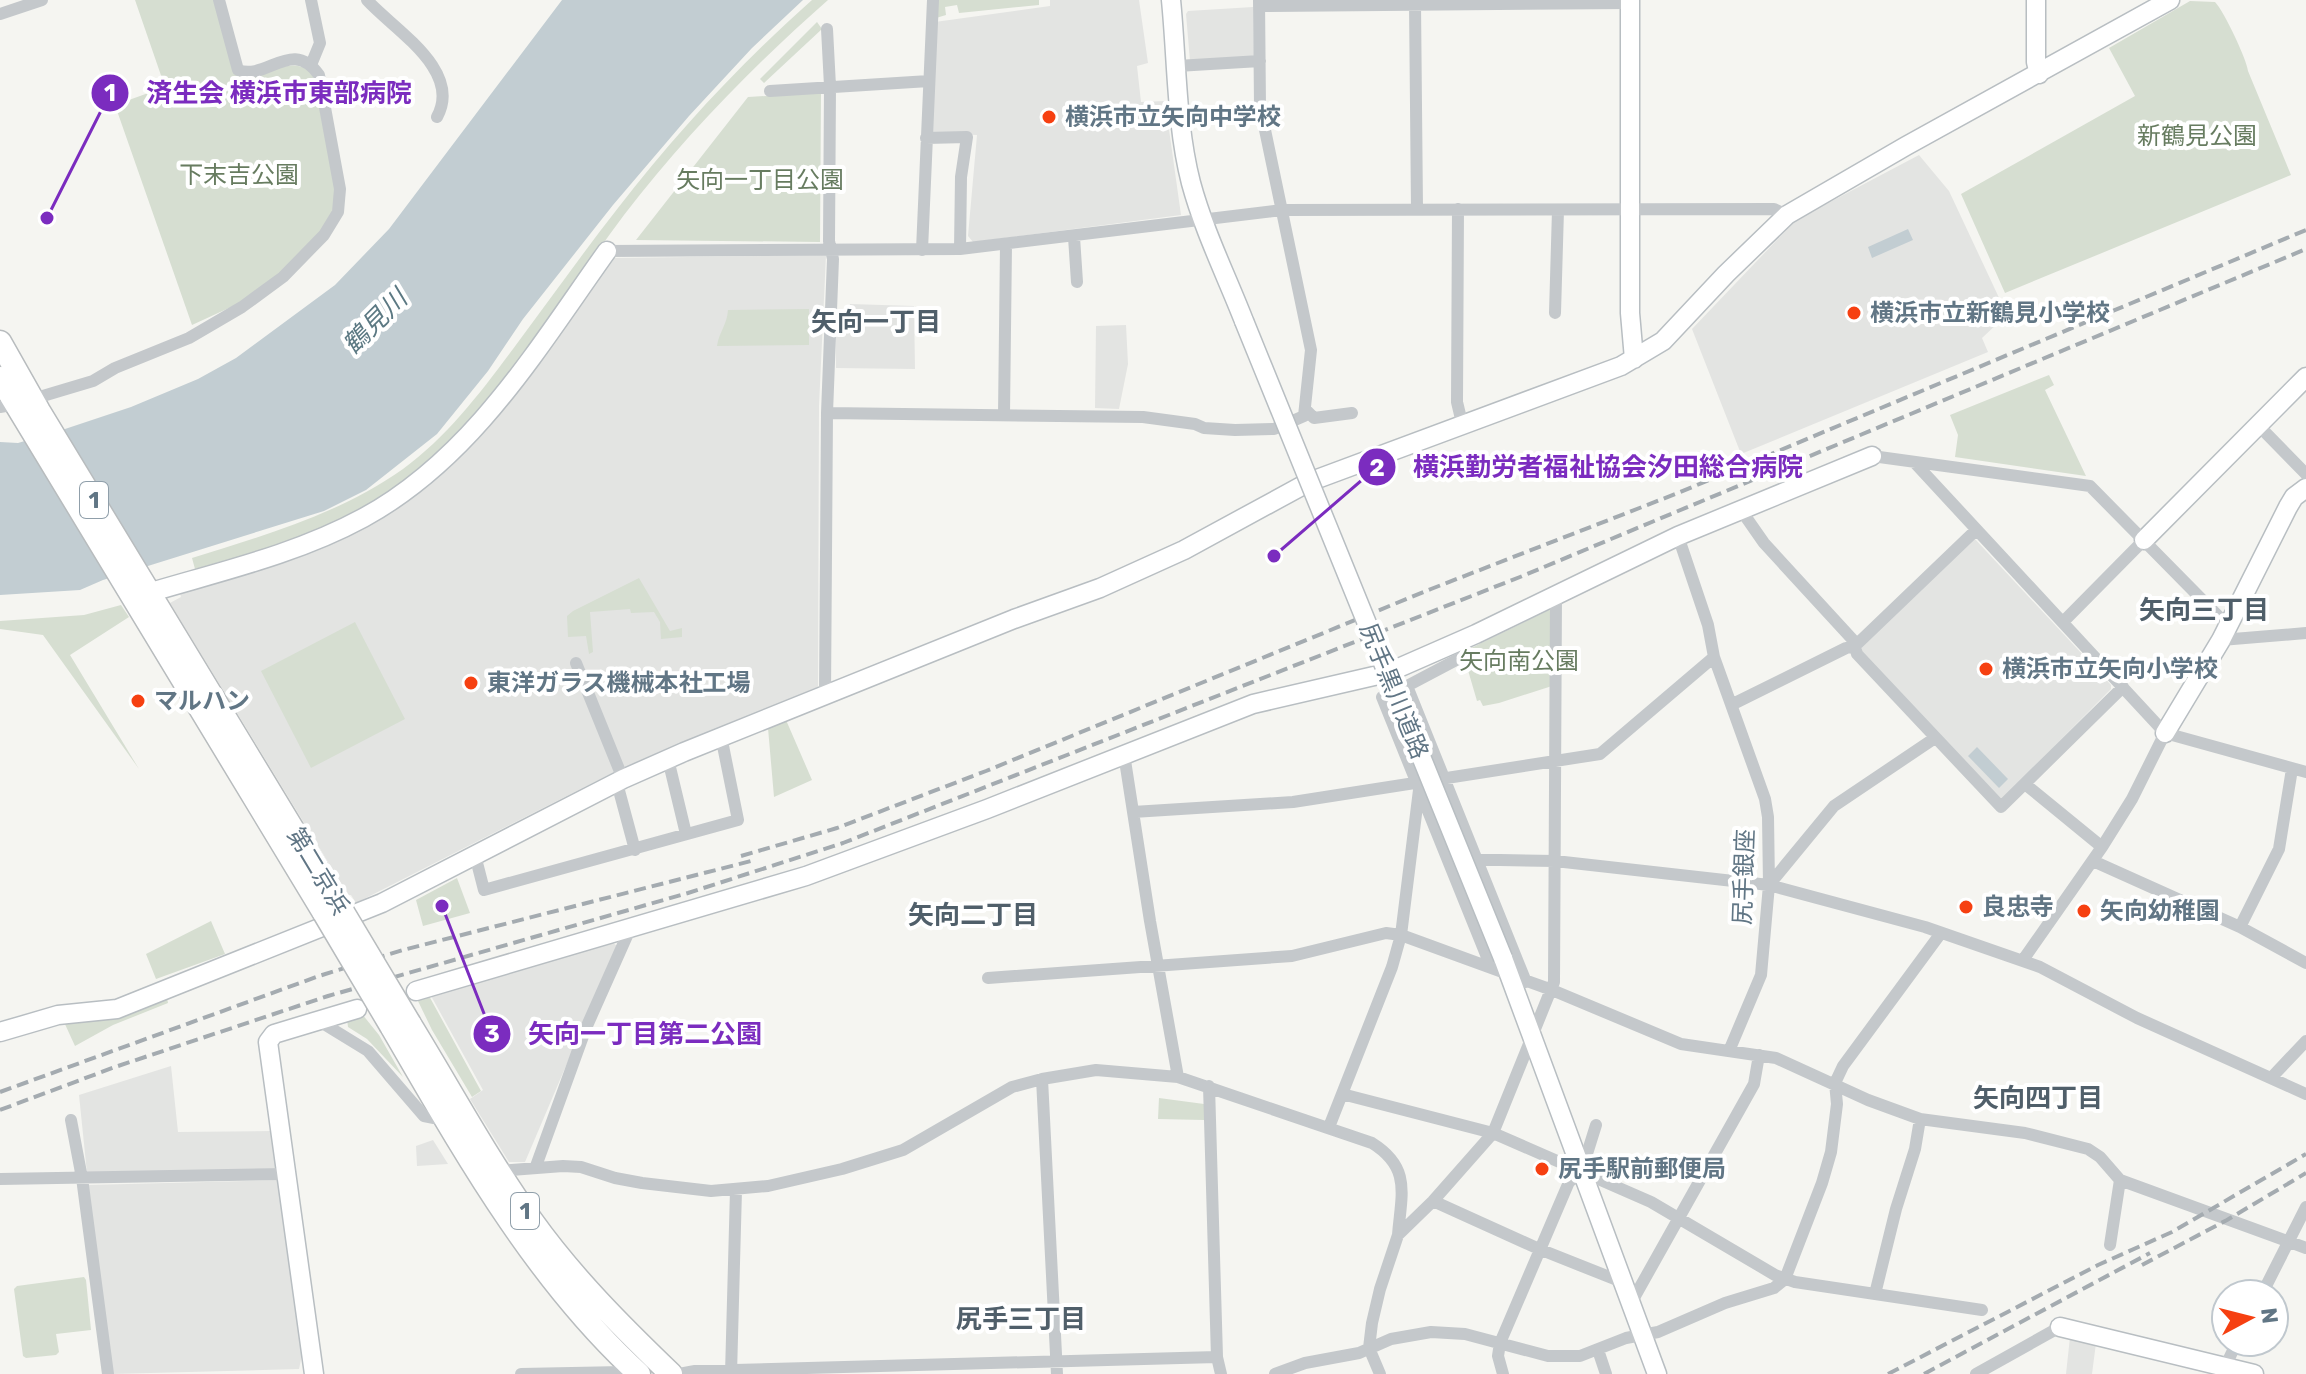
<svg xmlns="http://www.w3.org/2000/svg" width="2306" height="1374" font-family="Rubik,'Noto Sans JP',sans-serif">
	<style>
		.built { fill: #e3e4e2 }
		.green { fill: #d6ded1 }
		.water { fill: #c2cdd2 }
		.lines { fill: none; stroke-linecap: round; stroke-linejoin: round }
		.secondary-casing { stroke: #b8bec2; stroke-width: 21 }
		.highway-casing { stroke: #b8bcbe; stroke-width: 25 }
		.street { stroke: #c4c8cb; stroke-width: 12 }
		.secondary { stroke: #fff; stroke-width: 18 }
		.highway { stroke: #fff; stroke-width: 22 }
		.rail { stroke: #a4abb0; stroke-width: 4; stroke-dasharray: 12 6; stroke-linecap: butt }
		.secondary-bridge-casing { stroke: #b8bec2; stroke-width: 21; stroke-linecap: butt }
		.highway-bridge-casing { stroke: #b8bcbe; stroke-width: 25; stroke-linecap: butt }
		.secondary-bridge { stroke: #fff; stroke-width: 18 }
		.highway-bridge { stroke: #fff; stroke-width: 22 }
		.poi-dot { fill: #f64011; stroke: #fff; stroke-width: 3 }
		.labels { text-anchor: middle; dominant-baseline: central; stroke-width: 8; stroke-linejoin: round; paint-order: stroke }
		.shield { fill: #fff; stroke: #909faa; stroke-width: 2 }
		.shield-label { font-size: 22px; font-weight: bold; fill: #617685 }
		.poi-label { font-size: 24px; font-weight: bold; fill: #617685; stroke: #fff; text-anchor: start }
		.park-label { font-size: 24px; fill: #677c60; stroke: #fff }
		.street-label { font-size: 24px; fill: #617685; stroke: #fff }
		.water-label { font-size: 26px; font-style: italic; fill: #5c7983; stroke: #fff }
		.neighbourhood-label { font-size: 26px; font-weight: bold; fill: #505f6a; stroke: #fff }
		.leader { fill: none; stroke: #7b2cbf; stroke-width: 3 }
		.callout-dot { fill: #7b2cbf; stroke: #fff; stroke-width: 3 }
		.mark-label { font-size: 24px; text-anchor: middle; font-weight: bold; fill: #fff }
		.callout-label { font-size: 26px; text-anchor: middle; font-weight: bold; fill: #7b2cbf; stroke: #fff; stroke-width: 8; stroke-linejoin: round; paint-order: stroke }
	</style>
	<rect width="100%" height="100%" fill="#f5f5f1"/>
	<path class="built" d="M1050,0H1139L1148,63L1137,66L1141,102L1165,101L1181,215L973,242L968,236L977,135L931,133L935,22L1050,6Z
		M1253,7L1254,58L1190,61L1186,14L1188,11Z
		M1919,155L1949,191L2001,302L1998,323L1982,338L1988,352L1741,454L1692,329L1796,220Z
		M826,255L819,406L818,687L616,771L356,903L351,895H348L170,603L181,597L180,593L356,528L607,261L614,258Z
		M850,304L914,306L915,369L836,368V320L849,318Z
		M1126,325L1128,364L1119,409L1095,408L1096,326Z
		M1974,538L2111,685V689L2003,798L1996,799L1862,652V645Z
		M612,942L617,946L525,1162H509L470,1099L483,1090L430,994Z
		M171,1066L178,1132L273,1131L277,1170L87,1173L79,1095Z
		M433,1140L448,1164L417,1166L416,1146Z
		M280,1180L302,1355L299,1369L112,1374L88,1185Z
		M2070,1337L2096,1343L2092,1374H2066Z"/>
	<path class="green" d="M135,0H214L236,74C263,89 278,52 312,71L336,189L331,222L280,273L242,302L192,325L115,105L165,87Z
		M812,0H828C754,65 684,137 624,215C557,304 502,409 411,478C348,526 270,548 195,569L192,558C266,535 339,514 403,469C447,437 481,392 513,349C548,302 582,254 618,208C676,133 741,63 812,0Z
		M937,0H1039V5L959,13L957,5L945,7L946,15L936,18Z
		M2190,1L2215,2C2224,11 2247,60 2248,71L2291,175L2005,293L1961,194L2135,96L2109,48Z
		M817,22L822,29L764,83L760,79Z
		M821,93L820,242L636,240L748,97Z
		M809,309V345L717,346C719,332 727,325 728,310Z
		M2049,375L2054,385L2045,390L2086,476L1955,457L1958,435L1950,415Z
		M639,578L670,631L682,628V637L661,639L660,622L654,612L631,613L630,609L590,612L593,652L589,654L586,636L568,637L567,616L573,611Z
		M121,605L129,617L70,655L139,769L43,635L0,629V621L84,615Z
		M1549,610L1552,611V686L1499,703L1483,706L1480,700L1477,701L1465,660V651Z
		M355,622L405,719L311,768L261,671Z
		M786,720L812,780L774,797L768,728Z
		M457,878L470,913L423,926L416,900Z
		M211,921L225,954L156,979L146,954Z
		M428,994L481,1091L472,1097L432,1030L417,999Z
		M167,998L168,1003L113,1025L75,1046L64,1022Z
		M362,1014L379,1035L403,1077L367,1039L348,1027L347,1019Z
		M1159,1098L1204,1104V1120L1158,1119Z
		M84,1277L86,1280L91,1330L56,1334L59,1352L56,1355L26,1358L23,1356L14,1289L17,1286Z"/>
	<path class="water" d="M562,0H803L752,48L689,116L613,205L523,319L488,371L437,434L366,490L324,511L103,580L80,590L0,595V442L18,443L62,430L131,407L198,379L236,358L335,285L389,229Z
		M1908,229L1913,240L1872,258L1868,247Z
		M1977,747L2008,779L1999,788L1968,756Z"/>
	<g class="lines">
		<g class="secondary-casing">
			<path id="secondary" d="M1171,0C1177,60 1176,125 1191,183C1204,231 1226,275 1244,321
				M1630,0V313L1634,359
				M2036,0V62L2039,74
				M2144,540L2306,377
				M138,596C213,573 293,556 363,518C472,459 537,349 607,251
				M2165,733L2221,640L2288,507L2294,497L2306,488
				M1503,958L1657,1374
				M416,991L806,876L987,809L1253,704L1387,673L1476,634L1678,536L1872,456
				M0,1032L58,1015L117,1009L382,903L623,779L684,752L1014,619L1100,588L1184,550L1309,482L1621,366L1663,341L1726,274L1787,215L1906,146L2170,0
				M2060,1327L2254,1374
				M314,1374L268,1042L274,1034L357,1009"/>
		</g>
		<g class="highway-casing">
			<path id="highway" d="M0,342L39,411L337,902
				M0,378L324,913
				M410,1024C450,1089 487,1158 532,1221C572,1277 621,1326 671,1374
				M391,1026C462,1148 534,1278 639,1374"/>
		</g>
		<path class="street" d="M367,0C393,29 463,70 437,117
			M1415,3L1417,209
			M1260,6L1630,3
			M0,14L42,0
			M311,65L320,43L311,0
			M1177,66L1260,61
			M770,91L929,81
			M926,138L967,137L961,177L960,249
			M1458,209L1457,402L1462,423
			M1074,237L1077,282
			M922,250L933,0
			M607,251L960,249L1282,210L1774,209L1787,215
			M1555,313L1558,210
			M0,407L16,404L93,381L115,368L189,338L242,307L283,277L324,235L338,212L340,189L319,75C292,37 267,81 238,70L219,0
			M1306,410L1314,418L1352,413
			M827,413L1143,417L1195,424L1204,428L1235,430L1274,429L1304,416L1311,350L1260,106L1259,0
			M1004,415L1006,245
			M2259,426L2306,474
			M1872,456L2090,486L2228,626
			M1914,462L2165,733L2306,772
			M1741,510L1764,543L1853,640L1857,654L2001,807L2123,687
			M1678,536L1708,625L1714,657L1765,799L1768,817L1769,885L1761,975L1729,1051
			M2063,622L2144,540
			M2221,640L2306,633
			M1460,658L1407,686L1526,982
			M576,663L623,779
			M825,695L827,413L833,259L829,241L830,86L827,29
			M1382,697L1491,967
			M1733,704L1846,648L1855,646L1976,530
			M1124,754L1150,921L1178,1077
			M668,759L686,834
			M617,783L635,850
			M2025,784L2102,847
			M1133,812L1293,802L1600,754L1714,657
			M475,855L484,890L738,820L721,736
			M1448,859L1555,861L1769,885L1925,927L2040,967L2137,1018L2306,1094
			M2093,861L2240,927L2306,963
			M1769,885L1834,806L1935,738
			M2240,927L2279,849L2292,769
			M2023,960L2102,847L2132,799L2165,733
			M988,978L1292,956L1386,933L1401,935L1552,990L1681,1044L1776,1058L1868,1100L1920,1119L2025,1133L2088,1149L2100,1157L2120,1180L2306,1248
			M319,1021L368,1051L424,1116L434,1118L443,1114
			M2271,1078L2306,1041
			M1042,1079L1057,1374
			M1209,1086L1217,1357L1221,1374
			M1342,1094L1493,1133L1651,1202L1775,1275L1795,1282L1982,1310
			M71,1120L82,1178L108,1374
			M1329,1127L1392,967L1401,935L1419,790
			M536,1166L586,1028L630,929
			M498,1171L563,1166L581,1167L615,1178L642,1183L711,1191L768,1186L842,1169L903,1150L1012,1087L1042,1079L1096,1070L1178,1077L1372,1143C1412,1168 1401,1195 1398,1235
			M0,1179L288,1174
			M1433,1201L1539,1249L1622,1282
			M2110,1245L2120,1180
			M1875,1294L1896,1209L1915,1149L1920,1119
			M2262,1294L2306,1207
			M1630,1305L1754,1084L1759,1055
			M1598,1350L1606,1374
			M2225,1367L2237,1342
			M521,1374L623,1372L630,1366
			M679,1374L695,1371L1217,1357
			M731,1374L736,1190
			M1275,1374L1305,1363L1359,1353L1391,1339L1431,1332L1465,1334L1548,1356H1580L1626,1338L1658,1332L1725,1303L1774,1288L1785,1279L1822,1183L1831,1152L1837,1104L1835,1083L1843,1066L1941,933
			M1380,1374L1369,1348L1372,1323L1380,1289L1398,1235L1433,1201L1493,1133L1554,982L1556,595
			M1503,1374L1498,1356L1500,1343L1569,1182L1581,1173L1596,1125
			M1976,1374L2060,1327"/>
		<use href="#secondary" class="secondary"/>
		<use href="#highway" class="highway"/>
		<path class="rail" d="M741,856L837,828L986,771L1431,589L1678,493L2306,230
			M0,1092L319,976L403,950L755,860
			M0,1110L115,1067L328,996L688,893L843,843L1520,577L2306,249
			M2142,1265L2227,1220L2306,1173
			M1888,1374L2098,1265L2172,1232L2306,1154
			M1924,1374L2150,1253"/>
		<g class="secondary-bridge-casing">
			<path id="secondary-bridge" d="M1244,321L1503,958"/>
		</g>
		<g class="highway-bridge-casing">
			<path id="highway-bridge" d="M337,902L410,1024
				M324,913L391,1026"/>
		</g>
		<use href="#secondary-bridge" class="secondary-bridge"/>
		<use href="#highway-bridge" class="highway-bridge"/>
	</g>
	<g class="poi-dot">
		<circle cx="1049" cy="117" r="8"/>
		<circle cx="1854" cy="313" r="8"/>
		<circle cx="1986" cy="669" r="8"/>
		<circle cx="471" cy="683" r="8"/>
		<circle cx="138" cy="701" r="8"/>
		<circle cx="1966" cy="907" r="8"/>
		<circle cx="2084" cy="911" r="8"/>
		<circle cx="1542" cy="1169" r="8"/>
	</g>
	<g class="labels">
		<g class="shield">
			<rect x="80" y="482" width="28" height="36" rx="6"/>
			<rect x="511" y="1193" width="28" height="36" rx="6"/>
		</g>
		<g class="shield-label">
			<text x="94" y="500">1</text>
			<text x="525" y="1211">1</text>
		</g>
		<g class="poi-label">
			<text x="1065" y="117">横浜市立矢向中学校</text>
			<text x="1870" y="313">横浜市立新鶴見小学校</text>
			<text x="2002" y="669">横浜市立矢向小学校</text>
			<text x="487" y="683">東洋ガラス機械本社工場</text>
			<text x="154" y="701">マルハン</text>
			<text x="1982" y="907">良忠寺</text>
			<text x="2100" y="911">矢向幼稚園</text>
			<text x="1558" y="1169">尻手駅前郵便局</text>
		</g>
		<g class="park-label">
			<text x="2197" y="136">新鶴見公園</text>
			<text x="239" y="175">下末吉公園</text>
			<text x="760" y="180">矢向一丁目公園</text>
			<text x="1519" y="661">矢向南公園</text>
		</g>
		<g class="street-label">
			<text transform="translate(1394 691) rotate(68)">尻手黒川道路</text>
			<text transform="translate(318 871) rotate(59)">第二京浜</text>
			<text transform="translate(1744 877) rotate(-88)">尻手銀座</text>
		</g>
		<g class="water-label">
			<text transform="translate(375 322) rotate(-45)">鶴見川</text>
		</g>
		<g class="neighbourhood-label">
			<text x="876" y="322">矢向一丁目</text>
			<text x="2204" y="610">矢向三丁目</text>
			<text x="973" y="915">矢向二丁目</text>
			<text x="2038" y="1098">矢向四丁目</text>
			<text x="1021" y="1319">尻手三丁目</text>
		</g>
	</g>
	<path class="leader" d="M47 218L110 93M1274 556L1377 467M442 906L492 1034"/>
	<g class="callout-dot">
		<circle cx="47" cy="218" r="8"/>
		<circle cx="1274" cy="556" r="8"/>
		<circle cx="442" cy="906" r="8"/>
		<circle cx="110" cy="93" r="20"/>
		<circle cx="1377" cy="467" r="20"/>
		<circle cx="492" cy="1034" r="20"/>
	</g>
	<g class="mark-label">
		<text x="110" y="101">1</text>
		<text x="1377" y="476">2</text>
		<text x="492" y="1042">3</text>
	</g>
	<g class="callout-label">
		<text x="279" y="102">済生会 横浜市東部病院</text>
		<text x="1608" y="476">横浜勤労者福祉協会汐田総合病院</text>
		<text x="645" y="1043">矢向一丁目第二公園</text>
	</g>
	<g transform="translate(2250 1318) rotate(83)"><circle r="38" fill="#ffffff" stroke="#c0c8ce" stroke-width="2"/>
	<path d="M0-6L14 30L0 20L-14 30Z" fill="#f64011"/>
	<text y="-12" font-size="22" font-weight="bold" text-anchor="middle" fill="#617685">N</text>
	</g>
</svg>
